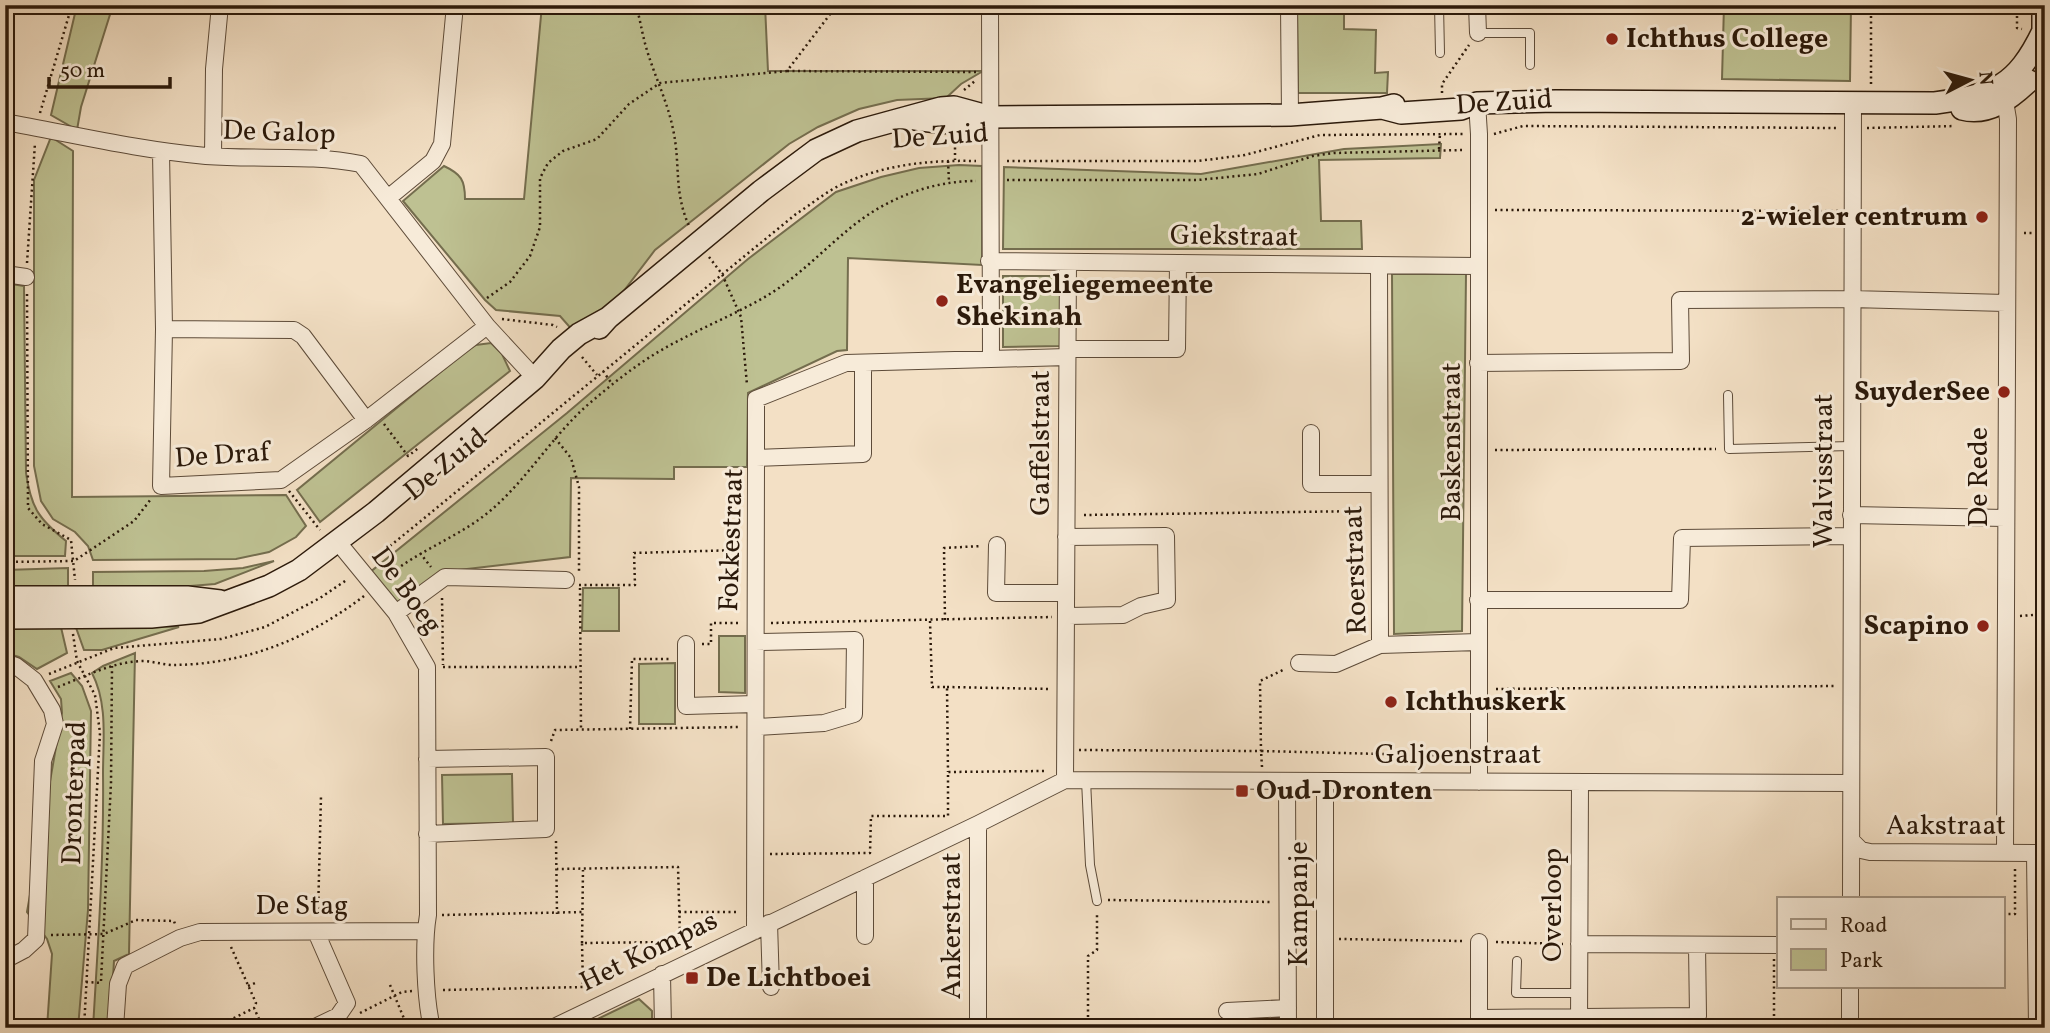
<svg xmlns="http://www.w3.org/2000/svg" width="2050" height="1033" font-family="Vollkorn,serif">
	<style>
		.green { fill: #bec192; stroke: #746d4e; stroke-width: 2 }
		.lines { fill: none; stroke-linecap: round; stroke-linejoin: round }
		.lane-casing { stroke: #5d4b39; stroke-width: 10 }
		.street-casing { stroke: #5d4b39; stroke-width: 18 }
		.secondary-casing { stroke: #2b190a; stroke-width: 24 }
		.path { stroke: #2b190a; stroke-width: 2.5; stroke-dasharray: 2 3.5; stroke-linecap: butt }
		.lane { stroke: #f7ebd9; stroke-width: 8 }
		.street { stroke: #f7ebd9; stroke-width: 16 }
		.secondary { stroke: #f7ebd9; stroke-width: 21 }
		.poi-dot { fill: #8f2418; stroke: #f7ebd9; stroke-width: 2.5 }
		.labels { text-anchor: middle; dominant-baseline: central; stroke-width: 6; stroke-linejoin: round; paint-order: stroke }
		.poi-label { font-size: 28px; font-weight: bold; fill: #2b190a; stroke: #f7ebd9; text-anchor: start }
		.street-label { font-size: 28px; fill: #2b190a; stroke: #f7ebd9 }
	</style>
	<rect width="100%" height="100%" fill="#f3e0c5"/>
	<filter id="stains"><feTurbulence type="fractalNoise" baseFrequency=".00286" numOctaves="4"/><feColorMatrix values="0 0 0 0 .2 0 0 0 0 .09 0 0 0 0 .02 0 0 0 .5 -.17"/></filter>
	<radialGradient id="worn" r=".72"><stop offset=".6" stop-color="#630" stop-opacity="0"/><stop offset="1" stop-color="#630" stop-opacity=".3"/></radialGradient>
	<path class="green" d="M77,5H113L81,107L77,130L51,115Z
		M542,5H765L768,71H983L961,84L946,98L897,100L859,109L818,127L789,144L655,250L613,305L574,332L560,316L496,310L485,300L403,201L444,166C461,174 465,180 465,199H524Z
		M1297,5H1344V29L1376,30L1375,73L1388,72L1387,93H1298Z
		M1724,5H1851L1850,81L1722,79Z
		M51,137L73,151L72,497L286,495L306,526L296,537L269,552L236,559L93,560L88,546L75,532L53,519L41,501L34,466V180Z
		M1441,144L1440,158L1319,160L1321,221H1361L1362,249H1003L1004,167L1201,174L1344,149Z
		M959,165L982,166V265L848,258L847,350L837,351L748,393L747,467H674V479L571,478L570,557L450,571L398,608L369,573L567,413L748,259L836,192L881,177L919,168Z
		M1392,274H1466L1462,631L1394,634Z
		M1003,276H1060L1061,346L1003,347Z
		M5,283L24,286L26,473C31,508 39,519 66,541L65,556H10Z
		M491,343L502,354L510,371L320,522L297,490L466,351L476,345Z
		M274,561L215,584L93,594V572L204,571L243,568Z
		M68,568V591L5,589V570Z
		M583,588H619V631H582Z
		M74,622L179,627L102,650H84Z
		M60,623L67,653L37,669L19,657L5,653V624Z
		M719,636H745V693L719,692Z
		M135,653L129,954L114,961L110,1028H93C98,943 104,859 103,774C103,740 108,704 92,673L103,666Z
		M675,663V724H639V664Z
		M71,673L82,686L91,711L88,910L78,1028H47L52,954L47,939L27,912L62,713L61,699L50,681Z
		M512,774L513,823L443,824L442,775Z
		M639,999L652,1011V1028H579Z"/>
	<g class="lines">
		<g class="lane-casing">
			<path id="lane" d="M1439,5L1440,53
				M1478,33H1530V65
				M1728,395L1729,449L1851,446
				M1086,780L1090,865L1097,901
				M1517,961L1516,993H1579"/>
		</g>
		<g class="street-casing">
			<path id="street" d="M990,5L991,359
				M1289,5L1290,115
				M1477,5L1478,33
				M2005,101L2008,119L2005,853
				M1477,103L1479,134V782
				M5,122C72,134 138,150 206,156C258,160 310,154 361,164L487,326L535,378
				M161,152L164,329L161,486L281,480L366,420L487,326
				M213,156L214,69L220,5
				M388,198L433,161L442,144L455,5
				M989,261L1477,266
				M1379,265L1380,645L1478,642
				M5,274L26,277
				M164,329L294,330L303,336L366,420
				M1068,349H1177L1178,263
				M1478,363L1681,361L1680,300L1851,299L2006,303
				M1311,433V484H1379
				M756,458V399L846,363L1067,357
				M1851,515L2005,518
				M1066,537L1166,536L1167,600L1141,606L1123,615L1068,616
				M337,541L396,613L427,667L428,915C423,945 425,998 432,1028
				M997,545L996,593H1066
				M1478,600H1680L1682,538L1850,536
				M396,613L445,577L566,580
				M756,642L855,640L854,714L824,723L756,727
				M686,644V706L755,704
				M5,662L16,666L34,680L52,710L55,724L43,761L36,939L24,950L5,960
				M1299,663L1336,664L1380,645
				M427,759L546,757V829L427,834
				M1065,780L1068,262
				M1287,781L1288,1028
				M1325,781V1028
				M1852,841L1861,850L1870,852L2045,853
				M2035,853L2037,1028
				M865,878V936
				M1851,898L1853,101
				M769,923L771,987
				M755,931L756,458L863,454V363
				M1579,944L1779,945
				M662,974L663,1028
				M1227,1011L1288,1008
				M1479,1018L1698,1016L1697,945
				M1479,1027V942
				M115,1028L118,984L125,966L180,938L200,932L425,931
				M313,1028L338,1016L347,1003L316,932
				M552,1028L978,824L1065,780L1851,783
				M978,1028V824
				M1579,1028L1580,782
				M1850,1028V986"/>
		</g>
		<g class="secondary-casing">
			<path id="secondary" d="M2043,45V5
				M1382,108L1401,113L1461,109L1477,103L1556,101L1935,103C1994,95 2016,87 2043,31
				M1962,109C1989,116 2011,98 2029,81
				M908,118C937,123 961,126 989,117L1290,115L1382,108L1394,105
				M599,328L608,318L761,191L816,150L857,131L941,108L954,107L987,116
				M5,597H187L220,601
				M5,618L151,617L199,612L269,586L299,570L376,512L535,378L561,349L579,334L608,318"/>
		</g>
		<path class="path" d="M636,5C640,19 642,33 646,47C654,75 667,100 673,129C681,166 673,192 690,228
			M1871,5V86
			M2017,5V28L2022,29
			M787,71L976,72
			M964,90L975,81
			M1442,93V84L1469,45
			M40,113L72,5
			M1867,128L1955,126
			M1494,134L1523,126L1836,128
			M955,142V160
			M1439,149L1440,134
			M948,161L949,182
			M1007,161H1198L1245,155L1320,135L1463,134
			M1007,180H1198L1258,174L1313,156L1334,153L1462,150
			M1495,210L1838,211
			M2024,233H2045
			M709,257L722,274L741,317L747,385
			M27,263L35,143
			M27,294L28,508L42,524L71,540L75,580
			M487,298L510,282L530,256L540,227V178L548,163L563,151L597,139L629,104L660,83L787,71L837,5
			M502,319L553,325L557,327
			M582,357L597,375
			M603,371L612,384
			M384,424L408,456L420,447
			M555,438L571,458L579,487V571
			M1495,450L1716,449
			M289,491L320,530
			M1084,515L1364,511
			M420,553L431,567
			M373,560L796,214C812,204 829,189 847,182C888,164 932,160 976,161
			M5,562L74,561L134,521L151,499
			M388,576C419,550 459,537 490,511C528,479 553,434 591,402C618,379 646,357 678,341C706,326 735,314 763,298C795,280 821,252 849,229C885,199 930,181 976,181
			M579,585H635L634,553L739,550
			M580,588L581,730
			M442,598L443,665
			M2020,616L2045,614
			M945,620L944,548L981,546
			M930,621L932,687H947L948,772
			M771,623L1052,617
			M73,634L77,661L95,695L100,733L84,1028
			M702,644H711V623H740
			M443,667H580
			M49,674L114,648L221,639L265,627L320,598L348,579
			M58,687C86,676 114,661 145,661C154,662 162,664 171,665C190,665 211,663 230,659C278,650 325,626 364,596
			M947,687L1049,689
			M1496,689L1836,686
			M630,729L632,659H670
			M551,741L555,730L739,727
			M1079,750L1261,751L1260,681L1285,669
			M1262,767L1261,751L1463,756
			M556,841L557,914
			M770,854L870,853L871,816H948V772L1044,771
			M1108,900L1273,902
			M679,912H739
			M2003,914H2015V867
			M318,915L321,796
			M442,915L582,912
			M51,935L104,934L136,920L174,921L175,924
			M1339,939L1462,941
			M1496,942L1563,944
			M582,943L583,870
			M231,947L256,1003L254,1008
			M1774,959V1028
			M101,981L111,783L112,666
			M86,982L101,983
			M390,985L408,1028
			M248,986L255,983
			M443,990L583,987L582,943L674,942L680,935L678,867L557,869
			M360,1013L402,992L412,991
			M214,1028L254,1008L263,1028
			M1088,1028V956L1097,950V915"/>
		<use href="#lane" class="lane"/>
		<use href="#street" class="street"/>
		<use href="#secondary" class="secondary"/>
	</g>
	<g class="poi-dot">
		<circle cx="1612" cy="39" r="7"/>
		<circle cx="1982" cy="217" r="7"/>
		<circle cx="942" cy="301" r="7"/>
		<circle cx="2004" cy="392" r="7"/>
		<circle cx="1983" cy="626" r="7"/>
		<circle cx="1391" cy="702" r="7"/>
		<rect x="1235" y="784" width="14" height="14" rx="3.5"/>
		<rect x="685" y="971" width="14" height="14" rx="3.5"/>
	</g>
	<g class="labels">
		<g class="poi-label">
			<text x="1626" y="39">Ichthus College</text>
			<text x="1968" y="217" text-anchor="end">2-wieler centrum</text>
			<text x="956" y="285">Evangeliegemeente<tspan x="956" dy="32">Shekinah</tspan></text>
			<text x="1990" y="392" text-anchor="end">SuyderSee</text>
			<text x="1969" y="626" text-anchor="end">Scapino</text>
			<text x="1405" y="702">Ichthuskerk</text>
			<text x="1256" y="791">Oud-Dronten</text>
			<text x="706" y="978">De Lichtboei</text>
		</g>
		<g class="street-label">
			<text transform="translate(1504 103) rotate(-4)">De Zuid</text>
			<text transform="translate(279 133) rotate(2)">De Galop</text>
			<text transform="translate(940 137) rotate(-4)">De Zuid</text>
			<text transform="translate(1234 237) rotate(1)">Giekstraat</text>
			<text transform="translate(1452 442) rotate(-90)">Baskenstraat</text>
			<text transform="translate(1041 443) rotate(-90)">Gaffelstraat</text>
			<text transform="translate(222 456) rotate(-4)">De Draf</text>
			<text transform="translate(446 465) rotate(-39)">De Zuid</text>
			<text transform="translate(1824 471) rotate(-90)">Walvisstraat</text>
			<text transform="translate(1979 477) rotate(-90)">De Rede</text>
			<text transform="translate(732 540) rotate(-88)">Fokkestraat</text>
			<text transform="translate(1356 570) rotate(-92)">Roerstraat</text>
			<text transform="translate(406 591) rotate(54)">De Boeg</text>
			<text x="1458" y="755">Galjoenstraat</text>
			<text transform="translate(75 793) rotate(-88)">Dronterpad</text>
			<text x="1946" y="826">Aakstraat</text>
			<text transform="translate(1299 904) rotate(-90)">Kampanje</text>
			<text transform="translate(1553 905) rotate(-90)">Overloop</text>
			<text x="302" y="906">De Stag</text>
			<text transform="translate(952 926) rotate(-90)">Ankerstraat</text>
			<text transform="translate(649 952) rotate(-26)">Het Kompas</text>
		</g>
	</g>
	<rect width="2050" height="1033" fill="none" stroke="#f3e0c5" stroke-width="28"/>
	<rect x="7" y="7" width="2036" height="1019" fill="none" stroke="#2b190a" stroke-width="3.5"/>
	<rect x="14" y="14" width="2022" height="1005" fill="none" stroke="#2b190a" stroke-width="2"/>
	<rect x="1777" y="897" width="228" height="91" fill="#f7ebd9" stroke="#a59786" stroke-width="2"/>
	<rect x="1791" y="919" width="35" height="10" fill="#f7ebd9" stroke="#a59786" stroke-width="2"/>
	<text x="1840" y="932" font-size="21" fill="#2b190a">Road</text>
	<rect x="1791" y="949" width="35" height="21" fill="#bec192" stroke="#a59786" stroke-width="2"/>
	<text x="1840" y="967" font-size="21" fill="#2b190a">Park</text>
	<g transform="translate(1970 80) rotate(84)" stroke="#f7ebd9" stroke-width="5" paint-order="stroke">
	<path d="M0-5L12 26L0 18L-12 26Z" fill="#2b190a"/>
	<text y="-10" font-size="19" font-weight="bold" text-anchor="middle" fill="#2b190a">N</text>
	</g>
	<path d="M49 77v10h121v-10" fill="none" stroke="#2b190a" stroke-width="3.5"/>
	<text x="60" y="77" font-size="21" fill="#2b190a" stroke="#f7ebd9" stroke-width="5" paint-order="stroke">50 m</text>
	<rect width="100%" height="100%" filter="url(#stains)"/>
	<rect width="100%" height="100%" fill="url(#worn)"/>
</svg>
